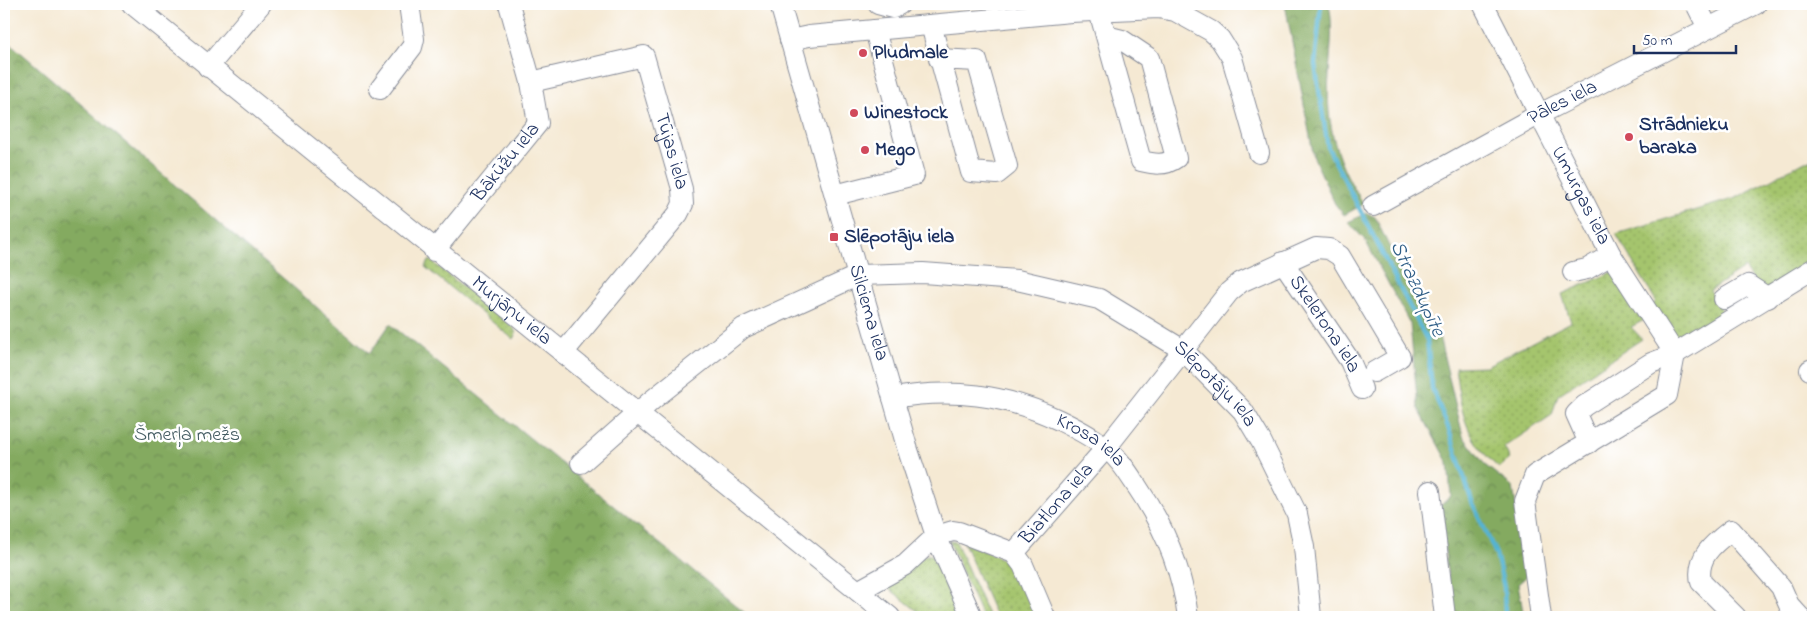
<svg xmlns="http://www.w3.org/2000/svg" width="1817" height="621" font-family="'Indie Flower',sans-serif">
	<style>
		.grass { fill: url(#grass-dots); stroke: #607a66 }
		.forest { fill: url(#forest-crowns); stroke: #506c5f }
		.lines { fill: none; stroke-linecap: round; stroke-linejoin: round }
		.stream { stroke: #54b4d3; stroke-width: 4.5 }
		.minor-casing { stroke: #888c98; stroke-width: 22 }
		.minor { stroke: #fff; stroke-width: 20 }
		.poi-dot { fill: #d1495b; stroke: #fff; stroke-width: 2 }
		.labels { text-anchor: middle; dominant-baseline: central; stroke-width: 5; stroke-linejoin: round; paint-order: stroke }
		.poi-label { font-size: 20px; font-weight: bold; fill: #1b2f5e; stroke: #fff; text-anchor: start }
		.street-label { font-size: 20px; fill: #1b2f5e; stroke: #fff }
		.park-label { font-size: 20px; fill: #445c62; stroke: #fff }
		.water-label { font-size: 21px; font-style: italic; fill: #2f5e87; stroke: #fff }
	</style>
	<defs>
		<pattern id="grass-dots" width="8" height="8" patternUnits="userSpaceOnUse" patternTransform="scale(1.25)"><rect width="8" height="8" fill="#a5c56d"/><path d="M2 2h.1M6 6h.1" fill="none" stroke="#86a05d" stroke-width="1.8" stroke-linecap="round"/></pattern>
		<pattern id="forest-crowns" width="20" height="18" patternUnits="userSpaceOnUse" patternTransform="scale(1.25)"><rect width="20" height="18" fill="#84aa60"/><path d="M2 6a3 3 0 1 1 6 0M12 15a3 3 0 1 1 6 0" fill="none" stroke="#6b8b52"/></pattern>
	</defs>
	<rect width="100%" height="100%" fill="#fff"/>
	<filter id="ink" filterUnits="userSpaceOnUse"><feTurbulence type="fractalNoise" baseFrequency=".02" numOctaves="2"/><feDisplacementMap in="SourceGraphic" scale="10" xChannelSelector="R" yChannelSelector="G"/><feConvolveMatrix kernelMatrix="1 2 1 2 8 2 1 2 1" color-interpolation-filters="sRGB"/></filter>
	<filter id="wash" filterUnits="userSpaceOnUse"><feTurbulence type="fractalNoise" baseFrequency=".0096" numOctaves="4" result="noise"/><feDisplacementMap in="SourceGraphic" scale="20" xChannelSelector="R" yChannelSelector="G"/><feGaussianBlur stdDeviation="1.12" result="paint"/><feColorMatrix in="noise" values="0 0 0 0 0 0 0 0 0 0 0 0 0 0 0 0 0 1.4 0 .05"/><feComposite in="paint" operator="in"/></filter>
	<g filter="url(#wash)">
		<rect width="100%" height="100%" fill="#f5e9d3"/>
		<path class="grass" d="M1813,160V263L1767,291L1758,287L1744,268L1710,290L1724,314L1701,328L1696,325L1673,338L1652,306L1656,301L1616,234L1736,198L1805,161Z
			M430,260L513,327L516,333L513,339L425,267Z
			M1615,271L1646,319L1631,327L1642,339L1558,395L1552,415L1504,447L1510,459L1499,468C1464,438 1461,411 1455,367L1486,366L1571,322L1562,294Z
			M949,541L956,542L989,617H982Z
			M964,543L995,555L1016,568L1040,617H996Z
			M926,555H932L959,617H925L886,586Z"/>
		<path class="forest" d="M1285,4H1329C1334,28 1330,51 1329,76C1325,123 1337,165 1364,204L1344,215L1335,204L1314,158Z
			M4,38L370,353L390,324L750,617H4Z
			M1367,213L1375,217L1403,275L1439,336L1463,436L1486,466L1513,487L1527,576L1518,584L1524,617H1452L1440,506L1451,496L1448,463L1418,408L1410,324L1365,240L1348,222Z"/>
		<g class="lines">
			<path class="stream" d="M1321,4L1315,64L1328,148L1427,340L1432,388L1448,427L1472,502L1496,554L1504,587L1505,617"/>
		</g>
	</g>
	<g filter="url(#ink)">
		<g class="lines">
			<g class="minor-casing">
				<g id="minor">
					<path id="s1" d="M132,4L890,617"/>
					<path id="s2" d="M780,4L907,447L936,536L972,617"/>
					<path d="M878,4L893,8L900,4"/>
					<path id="s3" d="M1483,4L1611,255L1675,354"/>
					<path d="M1696,4L1708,28"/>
					<path d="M1099,11L1141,161C1154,164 1165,166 1176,158L1149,58L1122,40L1106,36"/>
					<path d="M931,25L971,172L997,174L1007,166L977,61L939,59"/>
					<path d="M790,40L809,36L1071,12L1158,8L1175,11L1211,31L1220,39L1232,58L1259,153"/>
					<path d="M208,67L261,4"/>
					<path id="s4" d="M531,82L644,56L682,189L683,204L678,214L563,353"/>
					<path d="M380,89L412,47L414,39L409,4"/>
					<path d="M835,195L914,175L875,30"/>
					<path id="s5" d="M1373,206L1538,115L1756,4"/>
					<path id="s6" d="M434,251L538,123L531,82L509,4"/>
					<path id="s7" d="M1283,262L1350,361L1362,389"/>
					<path d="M1573,272L1587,269L1611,255"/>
					<path d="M1724,299L1748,285L1768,298"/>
					<path d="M1810,370L1813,369"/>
					<path id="s8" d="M893,398C952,388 1004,394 1059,420C1075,428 1090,435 1105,447C1119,458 1128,473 1138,488C1165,528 1182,569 1188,617"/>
					<path d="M1589,443L1576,414L1584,406L1651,363L1675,354L1813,269"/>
					<path id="s9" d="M581,463L651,401L743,328L859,275L923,273L1017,280L1099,299L1183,350L1243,411L1261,441L1297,514L1304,547L1311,617"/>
					<path d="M1430,491L1445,617"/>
					<path id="s10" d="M1014,553L1106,448L1229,292L1241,282L1316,248L1329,249L1340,256L1400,357L1374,372"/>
					<path d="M858,591L905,565L936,536L953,531L959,532L1014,553L1023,565L1045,617"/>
					<path d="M1541,617L1525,501L1535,475L1667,395L1675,354"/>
					<path d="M1736,617L1701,582C1696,557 1713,544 1731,530L1781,587L1789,605L1800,617"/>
				</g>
			</g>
			<use href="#minor" class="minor"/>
		</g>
	</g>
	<g class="poi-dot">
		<circle cx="863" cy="53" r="5"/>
		<circle cx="854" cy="113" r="5"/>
		<circle cx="1629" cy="137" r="5"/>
		<circle cx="865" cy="150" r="5"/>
		<rect x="829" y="232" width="10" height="10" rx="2.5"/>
	</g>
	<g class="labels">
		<g class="poi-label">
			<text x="873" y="53">Pludmale</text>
			<text x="864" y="113">Winestock</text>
			<text x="1639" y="125">Strādnieku<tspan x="1639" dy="23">baraka</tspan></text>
			<text x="875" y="150">Mego</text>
			<text x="844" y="237">Slēpotāju iela</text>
		</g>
		<g class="street-label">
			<text stroke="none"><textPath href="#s5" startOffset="216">Pāles iela</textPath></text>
			<text stroke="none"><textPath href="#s4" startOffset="215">Tūjas iela</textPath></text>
			<text stroke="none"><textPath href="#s6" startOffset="114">Bākūžu iela</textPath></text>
			<text stroke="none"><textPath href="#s3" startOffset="215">Umurgas iela</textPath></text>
			<text stroke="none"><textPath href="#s1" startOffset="488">Murjāņu iela</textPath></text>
			<text stroke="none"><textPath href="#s2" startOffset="321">Silciema iela</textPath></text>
			<text stroke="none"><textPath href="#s7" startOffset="75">Skeletona iela</textPath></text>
			<text stroke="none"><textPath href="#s9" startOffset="726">Slēpotāju iela</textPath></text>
			<text stroke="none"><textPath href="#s8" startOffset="208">Krosa iela</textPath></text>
			<text stroke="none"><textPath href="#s10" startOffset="65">Biatlona iela</textPath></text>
		</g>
		<g class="park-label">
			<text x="187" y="435">Šmerļa mežs</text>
		</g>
		<g class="water-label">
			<text transform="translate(1417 289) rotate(65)">Strazdupīte</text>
		</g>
	</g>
	<rect width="1817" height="621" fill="none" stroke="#fff" stroke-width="20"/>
	<path d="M1634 45v8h102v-8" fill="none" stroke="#1b2f5e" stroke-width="2.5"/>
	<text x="1642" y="45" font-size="15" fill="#1b2f5e" stroke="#ffffff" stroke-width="4" paint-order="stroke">50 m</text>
</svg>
